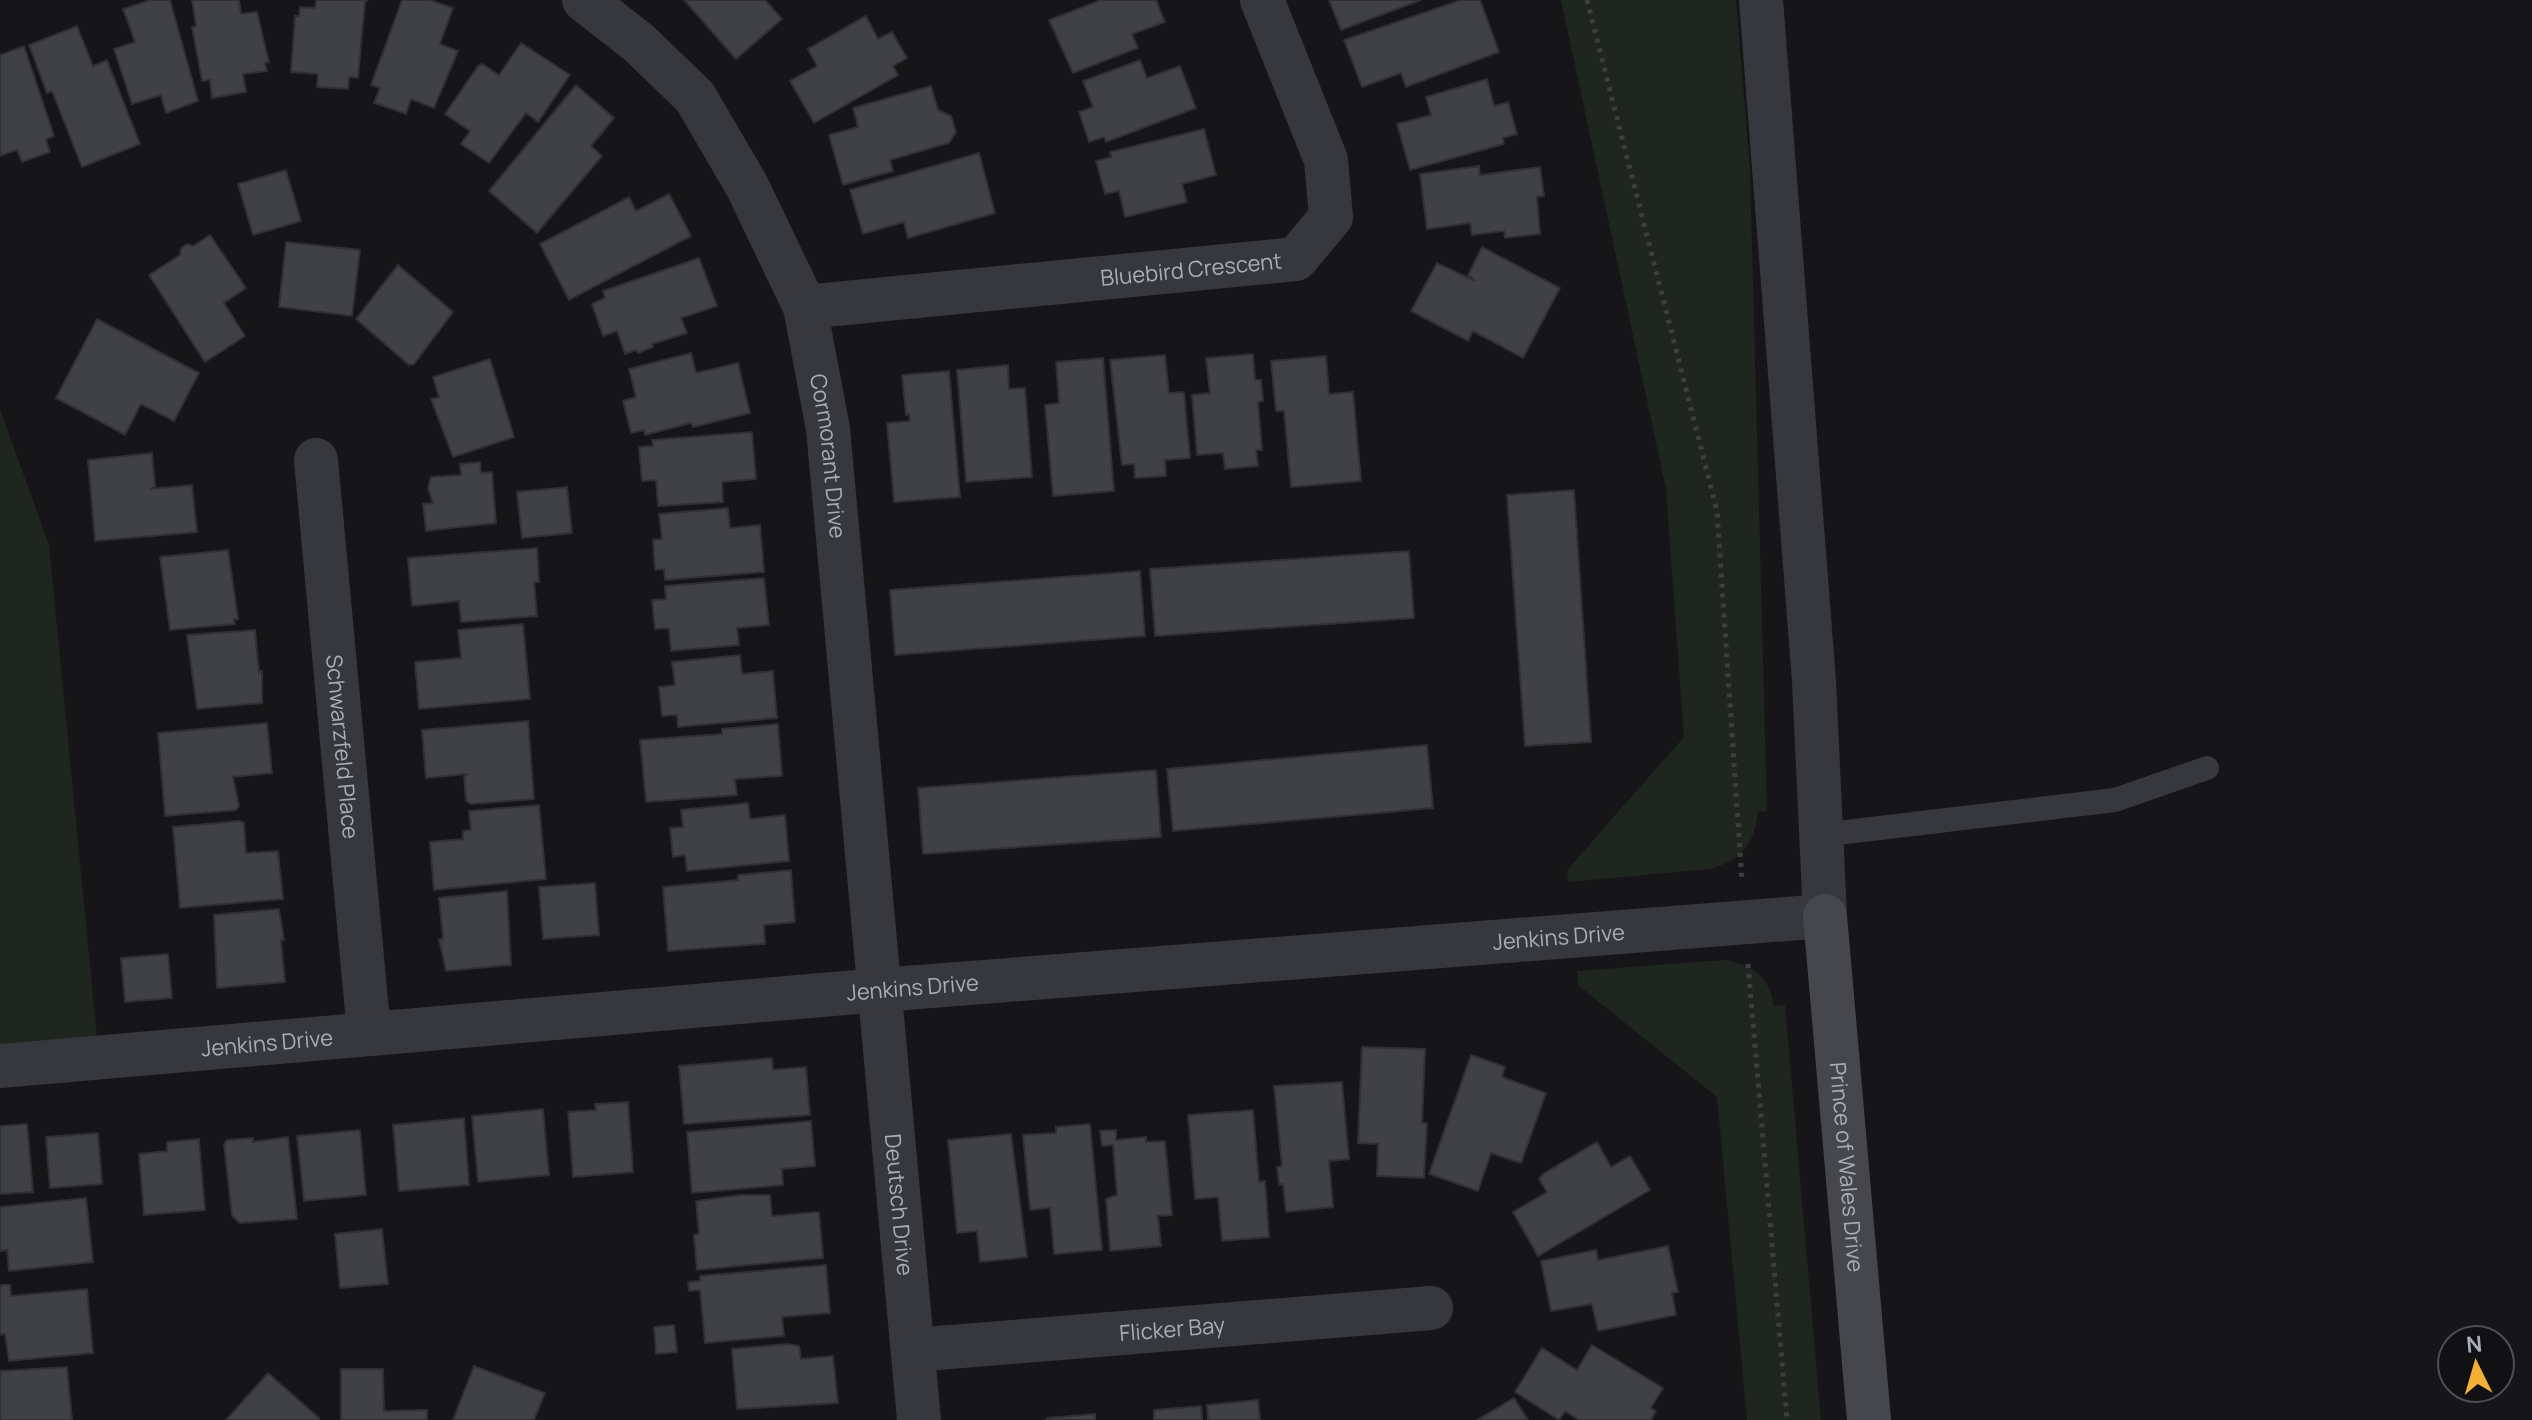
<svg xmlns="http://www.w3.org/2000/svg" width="2532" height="1420" font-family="Manrope,sans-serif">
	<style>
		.green { fill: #1e261f }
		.building { fill: #404145; stroke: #303034; stroke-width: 2 }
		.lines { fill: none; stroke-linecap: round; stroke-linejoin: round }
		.path { stroke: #3d3f44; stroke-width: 5; stroke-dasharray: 4 6; stroke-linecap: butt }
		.service { stroke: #37383d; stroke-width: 24 }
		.minor { stroke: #37383d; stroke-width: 44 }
		.secondary { stroke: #45474d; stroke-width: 44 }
		.labels { text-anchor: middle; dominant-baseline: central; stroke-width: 8; stroke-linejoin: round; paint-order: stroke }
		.street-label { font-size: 22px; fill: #a8adb8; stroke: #111113 }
	</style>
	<rect width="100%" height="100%" fill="#161618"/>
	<path class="green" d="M1561,0H1736L1750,169L1767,811L1758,812C1754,845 1742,860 1710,869L1568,882L1567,870L1684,737L1666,489Z
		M0,409L49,545L99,1058L0,1066Z
		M1724,960C1752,964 1770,977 1774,1006L1785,1005L1821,1420H1747L1717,1097L1578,985L1577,971Z"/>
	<path class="building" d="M150,0H170L198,101L166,113L161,95L132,104L114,49L135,42L123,9Z
		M192,0H239L241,14L257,12L269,62L265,63L267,71L243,74L246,92L212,98L210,80L202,81L192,27L196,26Z
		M316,0H368L365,2L358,78L349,77L348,89L317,87L318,74L291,72L295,16H299L300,7L315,8Z
		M402,0H430L453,8L440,44L458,51L434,108L411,99L406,114L374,103L380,88L371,85Z
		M684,0H765L782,19L736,59Z
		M1101,0H1156L1165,22L1132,34L1138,48L1073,73L1049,20Z
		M1329,0H1421L1341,30Z
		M1461,0H1480L1499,52L1406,87L1401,73L1362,87L1344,40Z
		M866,16L878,39L892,32L907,58L893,66L898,75L814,123L790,81L817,66L808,49Z
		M77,26L93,66L107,60L140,144L82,167L52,91L47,93L29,45Z
		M521,43L570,75L538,122L526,113L489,163L461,144L470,131L445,114L478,66L482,64L499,75Z
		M24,46L54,136L46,139L50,152L22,162L17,150L0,156V55Z
		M1140,60L1147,78L1180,66L1196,108L1106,142L1104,137L1089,142L1079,112L1093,107L1083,81Z
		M1487,79L1494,106L1508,102L1517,134L1503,138L1504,144L1410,170L1397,124L1431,115L1426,97Z
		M576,85L614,118L591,146L602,156L537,233L489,191Z
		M931,86L938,110L951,116L956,132L949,143L890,160L893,171L843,185L829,135L858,127L853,108Z
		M1204,129L1216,175L1182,184L1187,202L1125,217L1119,191L1105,194L1096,161L1111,157L1110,152Z
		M979,153L995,213L908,238L904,222L863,234L850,190Z
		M1479,166L1480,175L1540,167L1544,196L1537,197L1540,234L1505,238L1504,231L1472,235L1470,223L1427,229L1420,174Z
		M286,170L301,221L253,235L238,184Z
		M669,194L691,236L569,300L540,244L629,197L636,211Z
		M210,235L246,288L224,303L245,336L205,362L149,275L180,255L181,248L187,244L193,246Z
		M286,242L360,250L352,316L279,307Z
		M1482,247L1560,288L1523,358L1473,331L1468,341L1411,311L1437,263L1475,281L1468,275Z
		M699,258L717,306L681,318L687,333L652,344L653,347L638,353L636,350L625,354L617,331L603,336L592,304L605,298L603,291Z
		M398,265L453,312L414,364L409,365L356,319Z
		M97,319L199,373L174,421L141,404L125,435L56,398Z
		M691,353L696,373L738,363L750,413L693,427L691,423L645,435L644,430L631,433L623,401L636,397L629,369Z
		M1253,354L1255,380H1261L1263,401L1258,402L1262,450H1256L1258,466L1225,469L1223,453L1197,455L1192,395L1210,393L1206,358Z
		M1165,355L1169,393L1184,392L1190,458L1165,460L1166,476L1135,478L1134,464L1122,465L1110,360Z
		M1326,356L1329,394L1353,392L1361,481L1291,487L1284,411H1276L1271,361Z
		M1103,358L1114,491L1053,496L1045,405L1059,403L1056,362Z
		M490,359L514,437L453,457L431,399L439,397L433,377Z
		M1008,365L1009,389L1025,388L1032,477L966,482L957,370Z
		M949,371L960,497L894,502L887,423L910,421L909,414L906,415L902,375Z
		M752,432L756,479L722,482L723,502L658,506L656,480L642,481L639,447L653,446L652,440Z
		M152,453L155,486L150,489L192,485L197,532L95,541L88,460Z
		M480,462L481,473L492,472L496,523L426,531L423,504L433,503L428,488L431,477L461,475L460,464Z
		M567,487L572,533L522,538L517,492Z
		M1574,490L1591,742L1525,746L1507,495Z
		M728,508L730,528L760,525L764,572L665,580L664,569L655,570L653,540L662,539L659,514Z
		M537,548L539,582H534L537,616L461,622L459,601L412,606L408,558Z
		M228,550L238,619L234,620L235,624L170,630L160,557Z
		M1409,551L1414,618L1155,636L1150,569Z
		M1140,571L1145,636L895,655L890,590Z
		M764,578L769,625L737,628L739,645L671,651L669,628L655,629L652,600L666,599L665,586Z
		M523,624L530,699L419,709L415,662L461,658L458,630Z
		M255,630L259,672L262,671V703L197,709L187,635Z
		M740,655L742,674L773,671L777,718L678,727L677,715L662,716L659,687L675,685L672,662Z
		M528,721L534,799L471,804L466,801L464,776L468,774L426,778L422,730Z
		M267,723L272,773L233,777L239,806L236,810L165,816L158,733Z
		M778,724L782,776L735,779L737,795L646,802L640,740L722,734V729Z
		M1427,745L1433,808L1173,831L1167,769Z
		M1156,770L1161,837L923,854L918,788Z
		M748,803L750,819L785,815L789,861L687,871L685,855L673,857L670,828L683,827L681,810Z
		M539,805L546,879L434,890L430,842L463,839V831L471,830L469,811Z
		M239,821L244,823L246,853L278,851L283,899L180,908L173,827Z
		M791,870L795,922L764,925L765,944L668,951L663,887L738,880V875Z
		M595,883L599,935L543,939L539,887Z
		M507,891L511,965L446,971L439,939H443L439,898Z
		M279,909L284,940H281L285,982L217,988L214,915Z
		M168,954L172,998L125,1002L121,958Z
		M1362,1047L1425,1049L1422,1123H1427L1424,1178L1377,1176L1378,1144L1358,1143Z
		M1471,1055L1505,1067L1502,1077L1546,1093L1521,1163L1491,1153L1478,1191L1429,1174Z
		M772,1058L773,1070L806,1067L810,1115L684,1124L679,1066Z
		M1342,1082L1349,1159L1329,1161L1333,1207L1286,1212L1283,1184L1279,1185L1277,1167L1282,1166L1274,1086Z
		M628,1102L633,1172L573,1177L568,1112L596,1110L595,1104Z
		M543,1109L549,1175L478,1182L472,1116Z
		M1253,1110L1259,1182L1265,1181L1269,1237L1222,1241L1218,1197L1195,1199L1188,1115Z
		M464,1118L469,1185L399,1191L393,1125Z
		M811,1121L815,1166L782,1169L783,1185L692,1193L687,1132Z
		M27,1124L33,1192L0,1194V1126Z
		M1090,1124L1102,1250L1054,1254L1050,1208L1030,1210L1023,1135L1056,1133V1127Z
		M360,1130L366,1195L304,1201L297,1136Z
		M1116,1130V1140L1146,1137V1142L1165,1141L1172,1215L1158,1216L1161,1246L1110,1251L1106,1199L1117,1195L1113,1145L1102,1146L1100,1131Z
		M98,1133L102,1184L50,1188L46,1137Z
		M1011,1134L1027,1257L980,1262L977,1231L957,1233L948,1140Z
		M288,1137L297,1219L240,1223L232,1216L224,1144L227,1140L253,1138V1142Z
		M199,1139L205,1210L144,1215L139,1154L167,1151V1142Z
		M1597,1142L1611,1167L1630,1156L1650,1190L1538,1256L1513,1212L1547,1192L1539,1179L1543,1174Z
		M740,1195H770L772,1216L819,1212L823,1258L697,1270L694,1235L699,1234L696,1201Z
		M86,1198L93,1262L9,1271L7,1250L0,1251V1207Z
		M382,1229L388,1284L340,1288L335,1234Z
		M1668,1246L1678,1292L1672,1293L1676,1315L1598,1331L1592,1304L1551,1311L1541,1261L1596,1250L1598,1260Z
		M826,1265L830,1313L782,1317L784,1336L705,1343L700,1290L689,1291L688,1282L700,1281V1276Z
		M0,1285H10L11,1296L87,1289L93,1353L9,1361L5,1334L0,1335Z
		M674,1325L677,1352L656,1354L654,1327Z
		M788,1344L799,1346L801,1359L833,1356L838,1403L737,1409L732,1349Z
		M1592,1345L1663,1388L1651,1408L1656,1411L1651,1420H1579L1565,1411L1559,1420L1515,1392L1542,1348L1577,1370Z
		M474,1366L545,1393L534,1420H453Z
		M67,1367L72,1420H0V1371Z
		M341,1369H383L384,1411L427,1410V1420H341Z
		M268,1373L319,1418V1420H226Z
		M1514,1398L1528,1420H1477Z
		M1258,1400L1260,1420H1208L1207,1405Z
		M1201,1406L1202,1420H1154V1410Z
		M1095,1414V1420H1047V1418Z"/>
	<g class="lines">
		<path class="path" d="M1587,0L1717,511L1742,882
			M1748,964L1787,1420"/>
		<path class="service" d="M1821,835L2115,800L2207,768"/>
		<g class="minor">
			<path id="s1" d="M584,0L639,43L695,97L747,186L805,307L828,429L919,1420"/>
			<path id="s2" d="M805,307L1296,259L1331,217L1326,160L1262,0"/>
			<path id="s3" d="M316,460L369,1033"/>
			<path id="s4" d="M0,1066L880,990L1825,916L1814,681L1761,0"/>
			<path id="s5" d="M913,1350L1431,1308"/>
		</g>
		<path class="secondary" id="s6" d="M1825,916L1869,1420"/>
	</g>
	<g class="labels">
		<g class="street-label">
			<text stroke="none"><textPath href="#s2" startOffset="388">Bluebird Crescent</textPath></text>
			<text stroke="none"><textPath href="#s1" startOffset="536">Cormorant Drive</textPath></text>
			<text stroke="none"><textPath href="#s3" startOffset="288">Schwarzfeld Place</textPath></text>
			<text stroke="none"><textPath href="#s4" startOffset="1564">Jenkins Drive</textPath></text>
			<text stroke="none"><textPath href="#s4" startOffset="916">Jenkins Drive</textPath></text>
			<text stroke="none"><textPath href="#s4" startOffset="268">Jenkins Drive</textPath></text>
			<text stroke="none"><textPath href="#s6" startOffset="252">Prince of Wales Drive</textPath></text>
			<text stroke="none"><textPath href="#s1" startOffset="1288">Deutsch Drive</textPath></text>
			<text stroke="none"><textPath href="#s5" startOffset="260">Flicker Bay</textPath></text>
		</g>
	</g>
	<g transform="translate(2476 1364) rotate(355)"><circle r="38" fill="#111113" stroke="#4d4f55" stroke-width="2"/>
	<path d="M0-6L14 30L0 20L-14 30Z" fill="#f2b134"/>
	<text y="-12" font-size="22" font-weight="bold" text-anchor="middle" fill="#a8adb8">N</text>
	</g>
</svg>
